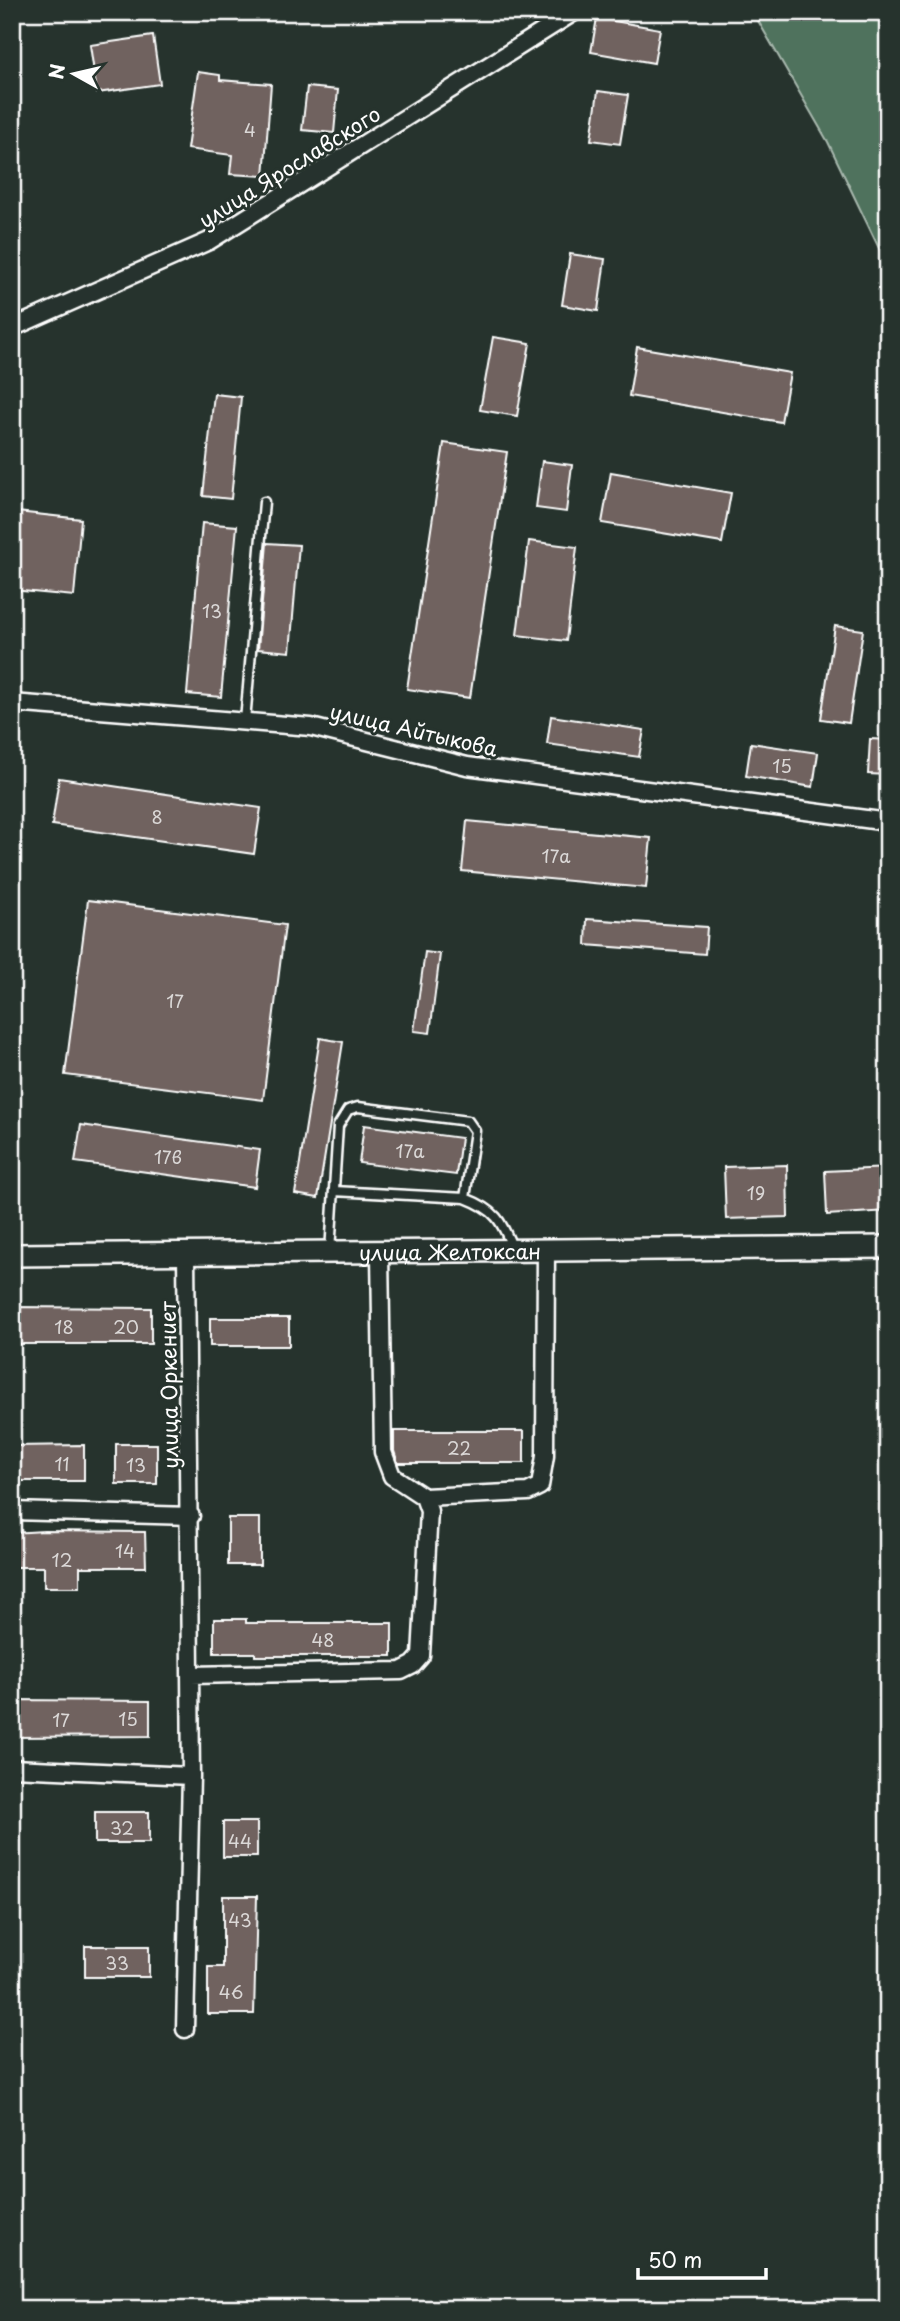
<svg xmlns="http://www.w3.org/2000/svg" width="900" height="2321" font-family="'Playpen Sans',sans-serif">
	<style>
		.green { fill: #50725d; stroke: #a8b8ae; stroke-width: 2 }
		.building { fill: #6f625e; stroke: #fff; stroke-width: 2 }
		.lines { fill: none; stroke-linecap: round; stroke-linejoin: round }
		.lane-casing { stroke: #fff; stroke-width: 13 }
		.street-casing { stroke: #fff; stroke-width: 21 }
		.secondary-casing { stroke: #fff; stroke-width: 26 }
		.lane { stroke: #26332d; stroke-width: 8 }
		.street { stroke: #26332d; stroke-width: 16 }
		.secondary { stroke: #26332d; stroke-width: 21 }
		.labels { text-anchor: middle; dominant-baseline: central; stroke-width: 6; stroke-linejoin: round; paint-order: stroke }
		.number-label { font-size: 18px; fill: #dbd8d7 }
		.street-label { font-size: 21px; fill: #fff; stroke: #26332d }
	</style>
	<rect width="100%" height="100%" fill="#26332d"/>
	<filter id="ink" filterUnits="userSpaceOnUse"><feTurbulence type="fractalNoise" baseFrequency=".0143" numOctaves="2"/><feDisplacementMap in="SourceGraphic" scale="14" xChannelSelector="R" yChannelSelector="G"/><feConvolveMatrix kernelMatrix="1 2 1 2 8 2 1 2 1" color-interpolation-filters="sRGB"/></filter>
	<g filter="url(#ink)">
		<path class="green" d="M753,12H888V267L828,142Z"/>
		<path class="building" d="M597,18L660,29L654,63L591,52Z
			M153,36L160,84L97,93L90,45Z
			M198,72L220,75V80L271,84L264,176L230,174L232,155L187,149Z
			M307,87L338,90L334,133L302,130Z
			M598,91L628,95L620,144L591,140Z
			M570,254L605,259L598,311L562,305Z
			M493,337L530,343L517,416L480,410Z
			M637,347L790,373L781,422L629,396Z
			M214,394L241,397L231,499L203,496Z
			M444,443L507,452L470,698L407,689Z
			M542,461L572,465L566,512L536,508Z
			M611,472L731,493L722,543L602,523Z
			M17,512L81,519L74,596L12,590Z
			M202,523L237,526L221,697L187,694Z
			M529,541L577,547L566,641L517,635Z
			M267,543L299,545L290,652L258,649Z
			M835,626L863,630L849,723L821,719Z
			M551,716L644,730L639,757L547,744Z
			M870,739L888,740V775L868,774Z
			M751,743L818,753L813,787L746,776Z
			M59,778L261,808L254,854L52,825Z
			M467,821L651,838L646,888L462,871Z
			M88,900L285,925L263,1100L65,1075Z
			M587,919L707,927L705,954L586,945Z
			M425,952L440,954L430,1033L414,1031Z
			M320,1038L343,1042L318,1198L295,1194Z
			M81,1125L260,1150L255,1187L75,1162Z
			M364,1125L461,1138L456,1175L359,1163Z
			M787,1165L788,1217L726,1219L724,1167Z
			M888,1168V1211L827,1215L825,1171Z
			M12,1307L151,1308V1344H12Z
			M210,1318H289V1346H210Z
			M394,1431H524V1463H398L394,1451Z
			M116,1444H157V1484H116Z
			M84,1445V1481H12V1446Z
			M228,1518H260V1565H228Z
			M44,1531L145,1532L146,1567H80V1587H44V1567H12V1533Z
			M214,1619H246V1623H392V1656H255V1653H214Z
			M12,1700L150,1701V1736L12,1737Z
			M95,1812H149V1843H95Z
			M223,1822H257V1857H223Z
			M223,1896H257L254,2014H208V1967H223Z
			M85,1946H149V1977H85Z"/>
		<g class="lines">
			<g class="lane-casing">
				<path id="lane" d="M245,721L264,502
					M334,1191L465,1198
					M330,1252L338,1126L348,1110L358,1107L468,1121L475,1131L465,1198C496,1210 501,1220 513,1249"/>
			</g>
			<g class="street-casing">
				<path id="street" d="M12,328L209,241L574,12
					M12,703L311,727L467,766L888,822
					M424,1497L528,1492L540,1486L545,1456L546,1249
					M12,1511L191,1516
					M191,1675L401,1671L413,1665L421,1656L429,1511L424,1497L392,1476L383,1452L380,1253
					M12,1768L191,1776
					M185,2029L191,1776L186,1253"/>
			</g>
			<g class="secondary-casing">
				<g id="secondary">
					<path id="s1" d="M12,1255L888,1247"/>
				</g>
			</g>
			<use href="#lane" class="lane"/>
			<use href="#street" class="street"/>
			<use href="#secondary" class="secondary"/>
		</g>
	</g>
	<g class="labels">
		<g class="number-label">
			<text x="250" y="129">4</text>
			<text x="212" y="610">13</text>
			<text x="782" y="765">15</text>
			<text x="157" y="816">8</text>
			<text x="556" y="855">17а</text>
			<text x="175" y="1000">17</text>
			<text x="410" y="1150">17а</text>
			<text x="168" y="1156">17в</text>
			<text x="756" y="1192">19</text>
			<text x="64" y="1326">18</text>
			<text x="126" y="1326">20</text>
			<text x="459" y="1447">22</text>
			<text x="62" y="1463">11</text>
			<text x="136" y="1464">13</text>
			<text x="125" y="1550">14</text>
			<text x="62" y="1559">12</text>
			<text x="323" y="1639">48</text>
			<text x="128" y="1718">15</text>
			<text x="61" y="1719">17</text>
			<text x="122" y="1827">32</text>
			<text x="240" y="1840">44</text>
			<text x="240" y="1919">43</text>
			<text x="117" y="1962">33</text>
			<text x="231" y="1991">46</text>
		</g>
		<g class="street-label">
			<text transform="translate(289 166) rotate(-32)">улица Ярославского</text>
			<text transform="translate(414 729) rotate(13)">улица Айтыкова</text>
			<text stroke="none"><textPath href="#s1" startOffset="438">улица Желтоксан</textPath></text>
			<text transform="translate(168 1385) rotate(-91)">улица Оркениет</text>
		</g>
	</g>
	<rect width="900" height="2321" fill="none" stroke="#26332d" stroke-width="42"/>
	<rect x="21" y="21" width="858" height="2279" fill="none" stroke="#fff" stroke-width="2.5" filter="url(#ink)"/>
	<g transform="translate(74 74) rotate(278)" stroke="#26332d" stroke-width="5" paint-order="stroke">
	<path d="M0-5L12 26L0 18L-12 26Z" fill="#ffffff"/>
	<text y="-10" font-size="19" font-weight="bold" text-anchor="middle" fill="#ffffff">N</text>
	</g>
	<path d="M638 2268v10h128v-10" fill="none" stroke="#ffffff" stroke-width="3.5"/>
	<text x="648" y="2268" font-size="21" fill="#ffffff" stroke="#26332d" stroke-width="5" paint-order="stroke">50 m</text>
</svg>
